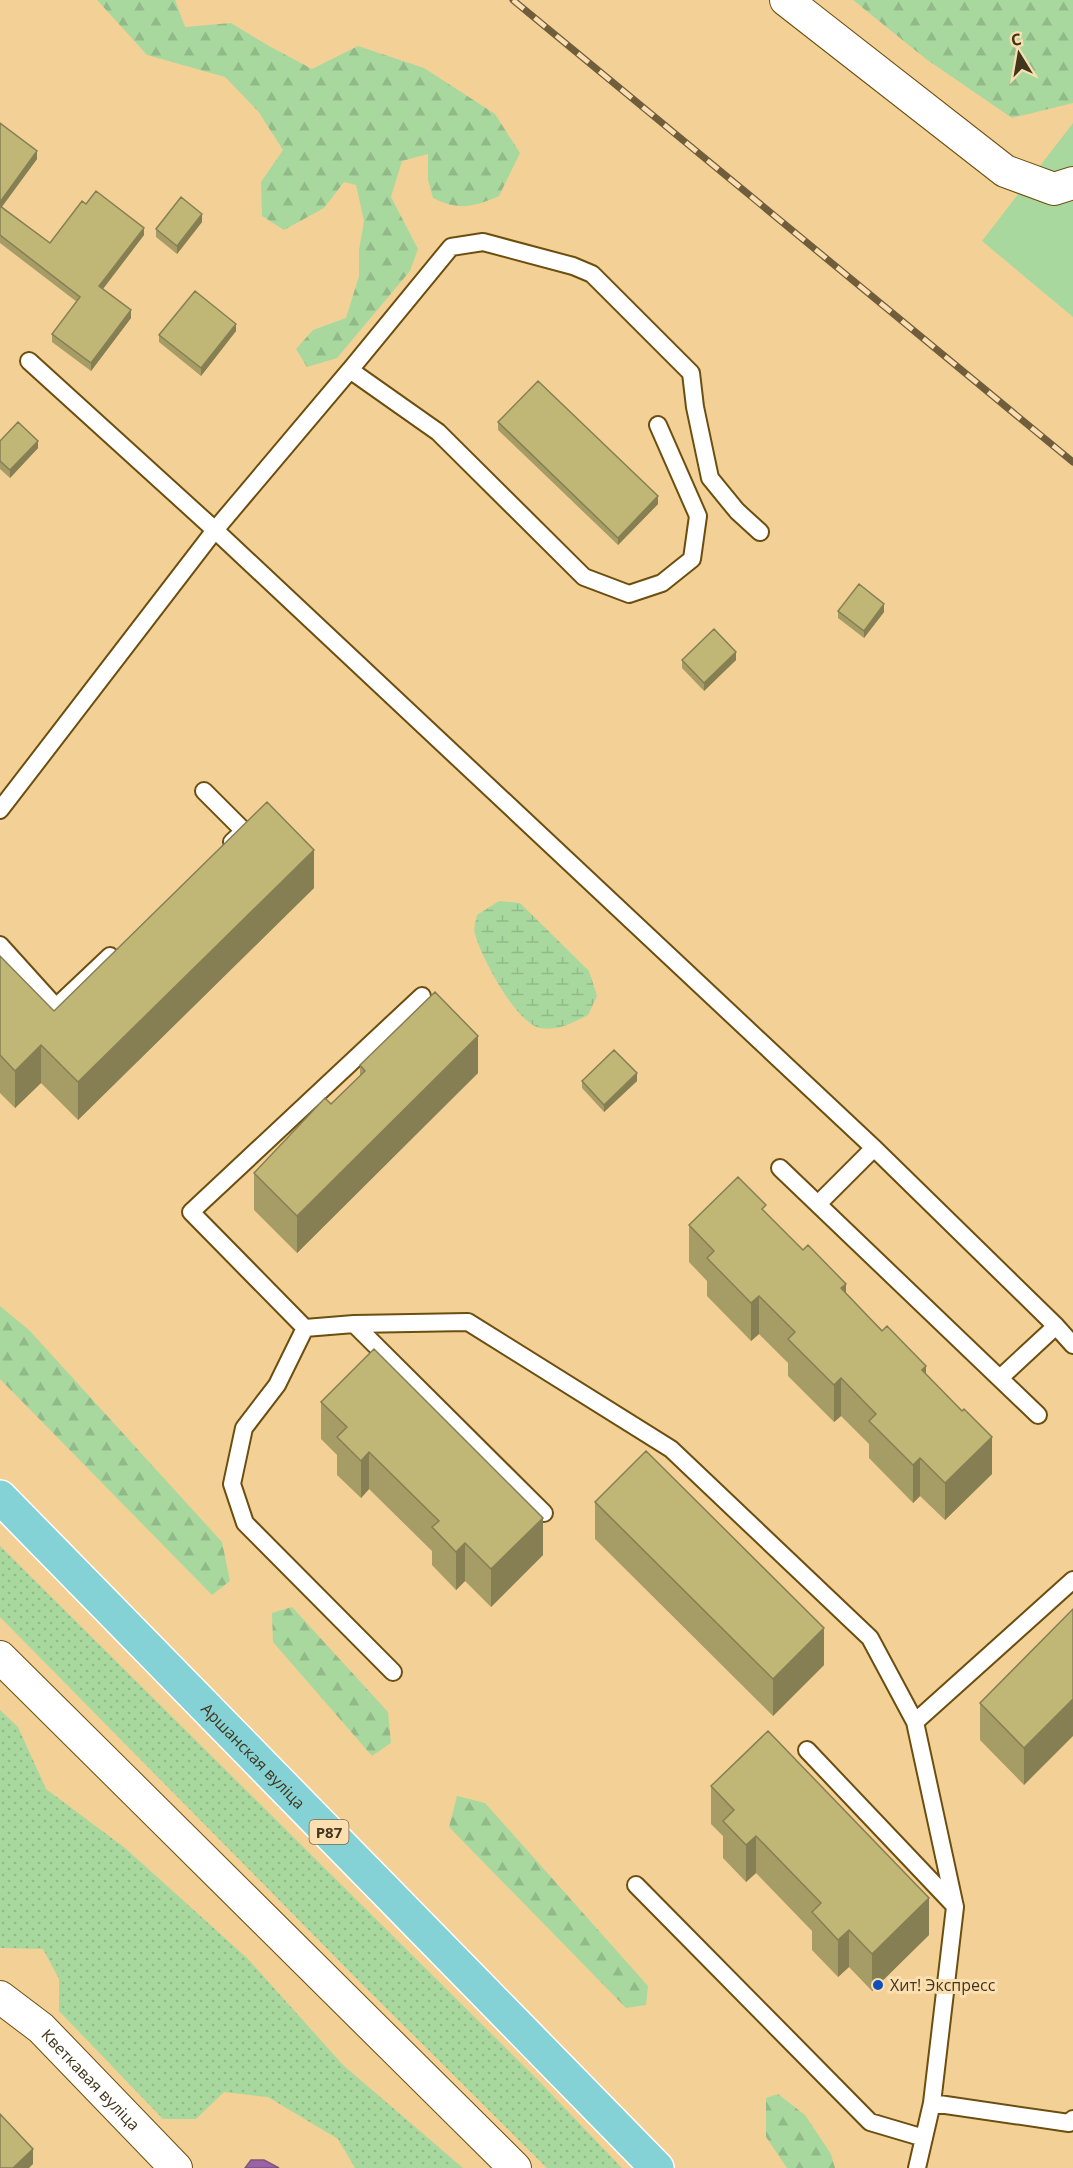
<svg xmlns="http://www.w3.org/2000/svg" width="1073" height="2168" font-family="'Open Sans',sans-serif">
	<style>
		.grass { fill: url(#grass-dots) }
		.forest { fill: url(#forest-firs) }
		.wetland { fill: url(#wetland-marsh) }
		.garden { fill: #a8d89e }
		.water { fill: #9963a5; stroke: #7f557c; stroke-width: 1.5 }
		.lines { fill: none; stroke-linecap: round; stroke-linejoin: round }
		.lane-casing { stroke: #6c4e0f; stroke-width: 20 }
		.street-casing { stroke: #6c4e0f; stroke-width: 34 }
		.primary-casing { stroke: #fff; stroke-width: 36 }
		.lane { stroke: #fff; stroke-width: 16 }
		.street { stroke: #fff; stroke-width: 32 }
		.primary { stroke: #84d2d6; stroke-width: 33 }
		.rail-casing { stroke: #705d3c; stroke-width: 7 }
		.rail { stroke: #fbdfb0; stroke-width: 4.5; stroke-dasharray: 14; stroke-linecap: butt }
		.wall { fill: #a59d65 }
		.shaded-wall { fill: #867f53 }
		.building { fill: #c0b676; stroke: #867f53; stroke-width: 1.5 }
		.poi-dot { fill: #0e50bb; stroke: #fbdfb0; stroke-width: 2 }
		.labels { text-anchor: middle; dominant-baseline: central; stroke-width: 6; stroke-linejoin: round; paint-order: stroke }
		.shield { fill: #fbdfb0; stroke: #7a6849; stroke-width: 1.5 }
		.shield-label { font-size: 15px; font-weight: bold; fill: #42351d }
		.street-label { font-size: 16px; fill: #42351d; stroke: #fbdfb0 }
		.poi-label { font-size: 16px; fill: #42351d; stroke: #fbdfb0; text-anchor: start }
	</style>
	<defs>
		<pattern id="grass-dots" width="8" height="8" patternUnits="userSpaceOnUse" patternTransform="scale(1.5)"><rect width="8" height="8" fill="#a8d89e"/><path d="M2 2h.1M6 6h.1" fill="none" stroke="#92ba88" stroke-width="1.8" stroke-linecap="round"/></pattern>
		<pattern id="forest-firs" width="22" height="20" patternUnits="userSpaceOnUse" patternTransform="scale(1.5)"><rect width="22" height="20" fill="#a8d89e"/><path d="M5 1l3.5 6h-7zM16 11l3.5 6h-7z" fill="#92ba88"/></pattern>
		<pattern id="wetland-marsh" width="20" height="14" patternUnits="userSpaceOnUse" patternTransform="scale(1.5)"><rect width="20" height="14" fill="#a8d89e"/><path d="M1 5h8M5 5V1M11 12h8M15 12V8" fill="none" stroke="#92ba88"/></pattern>
	</defs>
	<rect width="100%" height="100%" fill="#f3d196"/>
	<path class="grass" d="M0,1546L536,2078L622,2168H547L354,1976L0,1617Z
		M0,1710L18,1727L46,1789L125,1848L248,1959L343,2065L463,2168H355L338,2139L268,2097L224,2092L196,2119H163L59,2011V1979L43,1949L0,1948Z"/>
	<path class="forest" d="M97,0H175L185,27L231,23L269,46L312,69L358,46L424,68L495,114L520,153L499,196C473,207 459,211 433,198L428,180V154L402,161L391,197L418,249L410,271L337,358L307,367L296,349L313,330L346,318L359,276V250L364,221L356,185L344,182L324,208L284,230L262,216L261,182L283,150L258,111L225,77L147,55Z
		M853,0H1073V103L1012,118L926,59Z
		M0,1306L29,1330L222,1542L230,1581L212,1595L0,1379Z
		M292,1607L388,1712L391,1743L372,1756L273,1642L272,1613Z
		M457,1796L485,1803L648,1986L646,2005L626,2008L449,1827Z
		M778,2094L805,2115L831,2154L835,2168H787L766,2137V2098Z"/>
	<path class="wetland" d="M499,901L520,903L589,971L597,996L588,1015C571,1023 560,1031 540,1028C516,1023 481,957 475,934C473,928 476,921 477,915Z"/>
	<path class="garden" d="M1073,123V317L982,241Z"/>
	<path class="water" d="M251,2160H264L279,2168H245Z"/>
	<g class="lines">
		<g class="lane-casing">
			<path id="lane" d="M29,361L215,530L874,1148L1056,1326L1073,1345
				M350,370L451,247L483,242L573,266L592,274L691,373L695,407L710,478L737,511L760,532
				M204,791L244,831L232,842
				M0,810L215,530L350,370L438,432L584,577L629,594L662,583L692,559L698,516L658,425
				M0,945L56,1007L110,956
				M422,996L191,1212L305,1328L354,1324L468,1322L671,1449L870,1638L915,1722L955,1907L932,2103L917,2168
				M780,1168L1038,1415
				M818,1204L874,1148
				M354,1324L544,1513
				M305,1328L277,1385L244,1428L232,1484L245,1523L393,1672
				M1000,1378L1056,1326
				M915,1722L1073,1580
				M807,1750L955,1906
				M636,1885L870,2122L924,2138
				M932,2103L1069,2123L1073,2119"/>
		</g>
		<g class="street-casing">
			<g id="street">
				<path d="M786,0L1005,171L1054,189L1073,183"/>
				<path d="M0,1657L515,2168"/>
				<path id="s1" d="M0,1997L41,2028L176,2168"/>
			</g>
		</g>
		<g class="primary-casing">
			<g id="primary">
				<path id="s2" d="M0,1497L657,2168"/>
			</g>
		</g>
		<use href="#lane" class="lane"/>
		<use href="#street" class="street"/>
		<use href="#primary" class="primary"/>
		<g class="rail-casing">
			<path id="rail" d="M513,0L1073,462"/>
		</g>
		<use href="#rail" class="rail"/>
	</g>
	<path class="wall" d="M0,123L37,159L2,207L50,243L86,204L144,235L103,289L131,318L91,371L52,342V334L77,302L0,243Z
		M202,222L177,254L156,237V229Z
		M236,331L201,376L159,342V335Z
		M498,422L658,504L618,545L498,430Z
		M0,441L38,448L10,478L0,469Z
		M838,611L884,612L864,638L838,618Z
		M682,660H736L704,691L682,668Z
		M314,888L78,1120L41,1083L15,1108L0,1093V956L54,1011Z
		M360,1065L478,1073L297,1253L254,1210V1173L331,1104L360,1076Z
		M582,1081H637L604,1112L582,1088Z
		M766,1213L926,1374L992,1474L945,1520L920,1496L913,1503L869,1458V1444L841,1416L834,1422L788,1376V1363L759,1334L751,1341L707,1296V1281L689,1262V1225Z
		M321,1402L543,1555L491,1607L465,1581L456,1590L432,1565V1551L369,1489L361,1498L337,1475V1455L321,1439Z
		M595,1502L824,1665L773,1716L595,1539Z
		M1073,1609L1024,1785L980,1740V1703Z
		M711,1786L929,1935L872,1991L849,1967L838,1977L812,1950V1931L756,1873L746,1882L723,1858V1836L711,1824Z"/>
	<path class="shaded-wall" d="M37,151V159L0,209V202Z
		M202,214V222L177,254V246Z
		M144,228V235L99,294V286Z
		M131,310V318L91,371V363Z
		M236,324V331L201,376V368Z
		M38,441V448L10,478V470Z
		M658,496V504L618,545V538Z
		M884,604V612L864,638V631Z
		M736,652V660L704,691V683Z
		M314,850V888L78,1120V1082Z
		M478,1036V1073L297,1253V1216Z
		M41,1045V1083L15,1108V1071Z
		M637,1073V1081L604,1112V1105Z
		M846,1284V1321L841,1288Z
		M759,1296V1334L751,1341V1303Z
		M926,1366V1403L922,1370Z
		M841,1378V1416L834,1422V1385Z
		M992,1437V1474L945,1520V1483Z
		M369,1452V1489L361,1498V1461Z
		M920,1458V1496L913,1503V1465Z
		M543,1518V1555L491,1607V1569Z
		M465,1543V1581L456,1590V1552Z
		M824,1628V1665L773,1716V1679Z
		M1073,1699V1736L1024,1785V1748Z
		M756,1836V1873L746,1882V1845Z
		M929,1898V1935L872,1991V1954Z
		M849,1930V1967L838,1977V1940Z
		M33,2149V2164L29,2168H13Z"/>
	<path class="building" d="M0,123L37,151L0,202Z
		M96,191L144,228L99,286L131,310L91,363L52,334L80,297L0,235V206L50,243L82,201L86,204Z
		M181,197L202,214L177,246L156,229Z
		M195,291L236,324L201,368L159,335Z
		M538,381L658,496L618,538L498,422Z
		M18,422L38,441L10,470L0,461V441Z
		M859,584L884,604L864,631L838,611Z
		M714,629L736,652L704,683L682,660Z
		M267,802L314,850L78,1082L41,1045L15,1071L0,1055V956L54,1011Z
		M435,992L478,1036L297,1216L254,1173L325,1098L331,1104L365,1071L360,1065Z
		M614,1050L637,1073L604,1105L582,1081Z
		M738,1177L766,1205L762,1209L803,1250L808,1245L846,1284L841,1288L882,1331L887,1326L926,1366L922,1370L962,1411L964,1409L992,1437L945,1483L920,1458L913,1465L869,1421L876,1414L841,1378L834,1385L788,1339L795,1332L759,1296L751,1303L707,1258L714,1251L689,1225Z
		M374,1349L543,1518L491,1569L465,1543L456,1552L432,1527L439,1521L369,1452L361,1461L337,1437L347,1427L321,1402Z
		M646,1451L824,1628L773,1679L595,1502Z
		M1073,1609V1699L1024,1748L980,1703Z
		M768,1731L929,1898L872,1954L849,1930L838,1940L812,1912L821,1903L756,1836L746,1845L723,1821L734,1810L711,1786Z
		M0,2114L33,2149L13,2168H0Z"/>
	<circle class="poi-dot" cx="878" cy="1985" r="6"/>
	<g class="labels">
		<rect class="shield" x="309.5" y="1820" width="39" height="24" rx="4.5"/>
		<g class="shield-label">
			<text x="329" y="1832">Р87</text>
		</g>
		<g class="street-label">
			<text stroke="none"><textPath href="#s2" startOffset="362">Аршанская вуліца</textPath></text>
			<text stroke="none"><textPath href="#s1" startOffset="123">Кветкавая вуліца</textPath></text>
		</g>
		<g class="poi-label">
			<text x="890" y="1985">Хит! Экспресс</text>
		</g>
	</g>
	<g transform="translate(1019 54) rotate(349)" stroke="#fbdfb0" stroke-width="4.5" paint-order="stroke">
	<path d="M0-4.5L10 22L0 15L-10 22Z" fill="#42351d"/>
	<text y="-9" font-size="16" font-weight="bold" text-anchor="middle" fill="#42351d">С</text>
	</g>
</svg>
